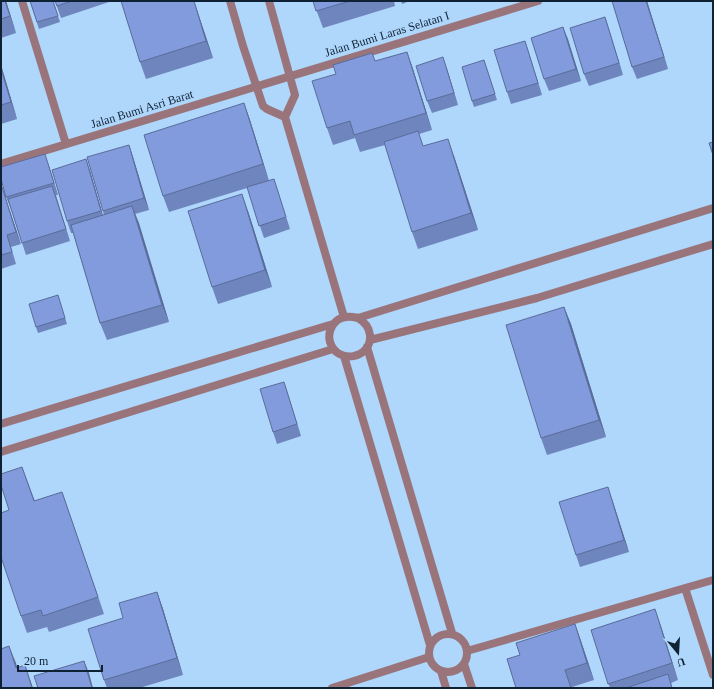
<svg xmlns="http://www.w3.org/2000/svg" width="714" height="689" font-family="Georgia,serif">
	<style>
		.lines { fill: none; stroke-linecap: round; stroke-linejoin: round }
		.minor { stroke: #99757b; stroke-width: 8 }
		.wall { fill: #6f85bd }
		.shaded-wall { fill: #5a6c9a }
		.building { fill: #819bdc; stroke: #5a6c9a }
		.labels { text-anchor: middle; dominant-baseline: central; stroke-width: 3; stroke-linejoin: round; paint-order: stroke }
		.street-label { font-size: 12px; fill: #0f2234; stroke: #afd6fb }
	</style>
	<rect width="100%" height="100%" fill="#afd6fb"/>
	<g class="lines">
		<path class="minor" d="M22,1L66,144
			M230,1L243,46L263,106L267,109L285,117
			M269,1L295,95L285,117L344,317
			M1,164L538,1
			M358,318C365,322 369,327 370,335C372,359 337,365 330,342C327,331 334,318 346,317C350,316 354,317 358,318L713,208
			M370,340L537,298L713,244
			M367,347L452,633
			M344,356L430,645
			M1,424L333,324
			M1,452L333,349
			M685,588L713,675
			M429 653a19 19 0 1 1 38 0a19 19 0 1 1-38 0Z
			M467,651L713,580
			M464,664L472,688
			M441,671L446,688
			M332,688L429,657"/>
	</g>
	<path class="wall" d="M1,1H6L16,33L1,38Z
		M30,1H53L60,22L39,29Z
		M55,1H112L61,18Z
		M121,1H194L213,58L146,79L140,62Z
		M313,1H394L395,6L323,28Z
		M401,1H410L402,4Z
		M612,1H647L668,69L637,79L632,67Z
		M605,17L623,75L589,86L584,74Z
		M563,27L581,81L549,91L544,79Z
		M525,41L542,95L511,104L507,92Z
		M407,52L413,69L432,130L419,134L423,146L454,156L478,230L418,249L412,232L385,145L360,152L355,138L333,145L327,128L336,74L372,53L375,61Z
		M484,60L497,100L474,107L472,101Z
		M1,65L17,119L1,124Z
		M447,69L458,105L432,113L427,101Z
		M244,103L250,120L269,181L274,179L290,229L264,238L247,188L169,212L163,196Z
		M129,145L133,157L149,210L135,214L169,322L107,340L100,323L73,233H71L67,221L86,159L90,171L103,215H104L103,211Z
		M49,166L58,195H56L70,241L26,255L11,209L6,197Z
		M1,188L6,199L21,244L11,247L16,264L1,269Z
		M248,211L272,287L218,304L212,287Z
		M58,295L67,324L38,333L36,327Z
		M564,307L571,324L606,437L547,455L541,438Z
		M284,382L301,436L277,444L273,432Z
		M22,467L35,501L62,492L104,614L49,632L47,627L27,633L21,616L9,510Z
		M612,499L629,552L580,567L576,555Z
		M157,592L163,609L183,675L139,688H107L104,680L123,618Z
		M655,609L678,680L671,683L672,688H610L591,630Z
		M575,624L581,641L594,680L572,687V688H516L520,655Z"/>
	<path class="shaded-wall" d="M5,1H6L16,33L10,16Z
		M194,1L213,58L206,41Z
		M646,1H647L668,69L664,57Z
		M605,17L609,29L623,75L619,63Z
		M563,27L568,39L581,81L576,69Z
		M525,41L529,53L542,95L538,83Z
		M407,52L413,69L432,130L426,113Z
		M443,57L447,69L458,105L454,93Z
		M1,65L17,119L11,102L1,69Z
		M244,103L250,120L269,181L263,164Z
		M448,139L454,156L478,230L471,213Z
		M129,145L133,157L149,210L144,198Z
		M45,154L49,166L58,195L54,183Z
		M86,159L90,171L105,223L101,211Z
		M2,187L21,244L16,232Z
		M242,194L248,211L272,287L265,270Z
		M132,206L139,223L169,322L162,305Z
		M564,307L571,324L606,437L599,420Z
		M284,382L288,394L301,436L297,424Z
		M608,487L612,499L629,552L624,540Z
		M62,492L68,509L104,614L98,597Z
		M157,592L163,609L183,675L177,658Z
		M655,609L661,626L678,680L672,663Z
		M575,624L581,641L594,680L587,663Z
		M9,646L16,663L22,685L16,668Z
		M84,661L89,673L93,688H92Z
		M25,665L31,682L33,688H32Z"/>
	<path class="building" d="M1,1H5L10,16L1,19Z
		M30,1H53L58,16L37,22Z
		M55,1H72L57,6Z
		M121,1H194L206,41L140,62Z
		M313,1H350L316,11Z
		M612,1H646L664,57L632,67Z
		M605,17L619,63L584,74L570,28Z
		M563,27L576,69L544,79L531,38Z
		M525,41L538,83L507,92L494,50Z
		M407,52L426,113L354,135L350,121L327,128L312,81L336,74L333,65L372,53L375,61Z
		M443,57L454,93L427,101L416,66Z
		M484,60L495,94L472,101L462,67Z
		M1,69L11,102L1,105Z
		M244,103L263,164L163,196L144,135Z
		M418,131L423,146L448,139L471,213L412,232L384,142Z
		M713,142V155L709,143Z
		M129,145L144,198L103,211L87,157Z
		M45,154L54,183L6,197L1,179V167Z
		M86,159L101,211L67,221L52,170Z
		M274,179L286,217L259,226L247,187Z
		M52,186L66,229L22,243L8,199Z
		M2,187L16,232L7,235L12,252L1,255V188Z
		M242,194L265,270L212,287L188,211Z
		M132,206L162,305L100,323L71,225Z
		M58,295L65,318L36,327L29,304Z
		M564,307L599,420L541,438L506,325Z
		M284,382L297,424L273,432L260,389Z
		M22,467L34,501L62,492L98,597L43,616L41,610L21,616L1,557V513L9,510L1,485V474Z
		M608,487L624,540L576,555L559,502Z
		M157,592L177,658L104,680L88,629L123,618L119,603Z
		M655,609L672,663L608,684L591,630Z
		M575,624L587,663L565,670L571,688H516L507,659L520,655L516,643Z
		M9,646L16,668L25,665L32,688H1V649Z
		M84,661L92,688H38L34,676Z
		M668,674L672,688H626Z"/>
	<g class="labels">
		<g class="street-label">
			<text transform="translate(387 34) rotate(-17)">Jalan Bumi Laras Selatan I</text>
			<text transform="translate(142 109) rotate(-17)">Jalan Bumi Asri Barat</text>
		</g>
	</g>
	<rect width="714" height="689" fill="none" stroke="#0f2234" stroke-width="4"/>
	<g transform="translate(678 653) rotate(162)" stroke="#afd6fb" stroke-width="3" paint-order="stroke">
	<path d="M0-3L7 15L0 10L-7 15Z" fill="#0f2234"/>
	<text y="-6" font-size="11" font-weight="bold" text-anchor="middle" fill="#0f2234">U</text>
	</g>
	<path d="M18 665v6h84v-6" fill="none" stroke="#0f2234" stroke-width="2"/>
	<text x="24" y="665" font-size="12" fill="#0f2234" stroke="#afd6fb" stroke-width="3" paint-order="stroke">20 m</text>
</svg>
